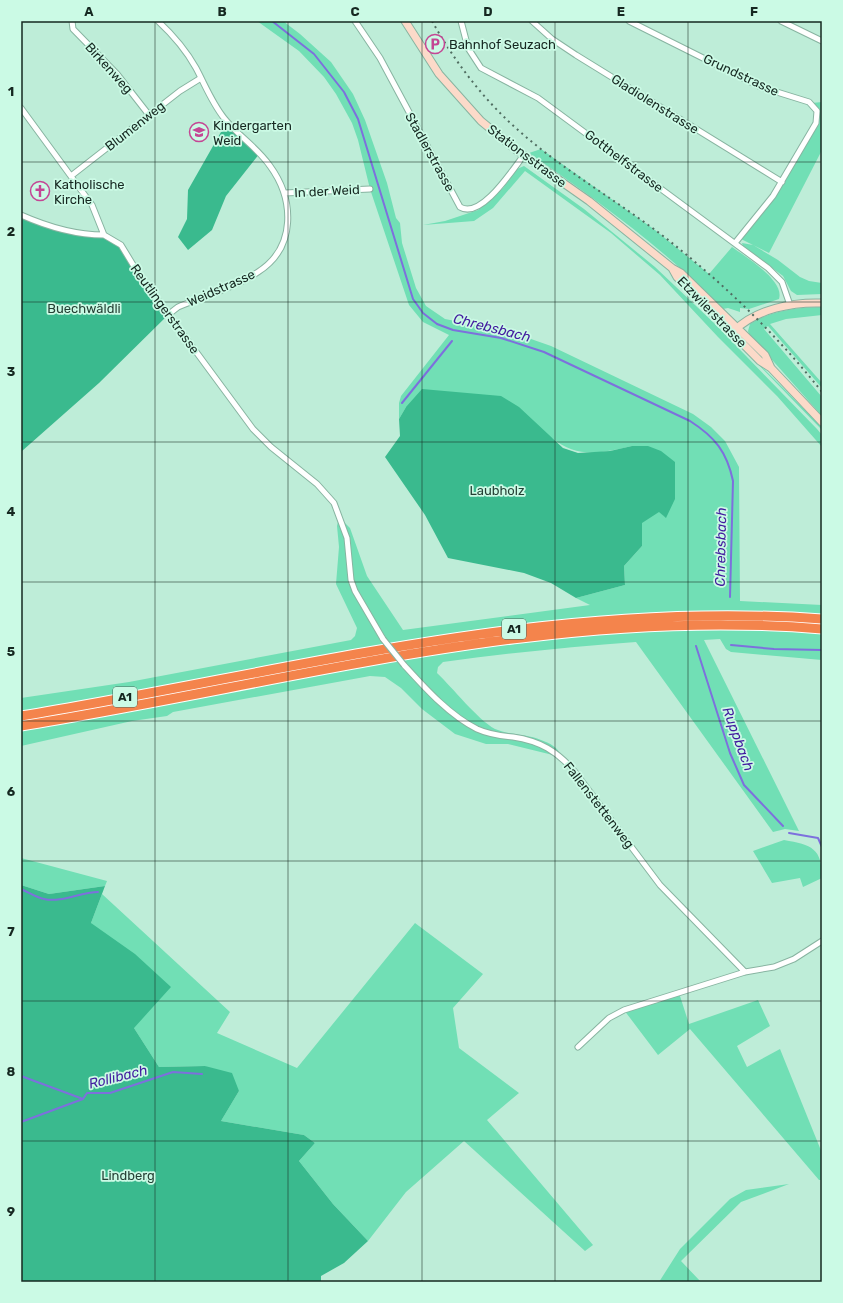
<svg xmlns="http://www.w3.org/2000/svg" width="843" height="1303" font-family="Rubik,sans-serif">
	<style>
		.green { fill: #71dfb5 }
		.forest { fill: #3aba8e }
		.lines { fill: none; stroke-linecap: round; stroke-linejoin: round }
		.stream { stroke: #7d70dd; stroke-width: 2 }
		.minor-casing { stroke: #88b4a1; stroke-width: 7 }
		.secondary-casing { stroke: #88b4a1; stroke-width: 9 }
		.motorway-casing { stroke: #fff; stroke-width: 11 }
		.minor { stroke: #fff; stroke-width: 5 }
		.secondary { stroke: #fcdac9; stroke-width: 7 }
		.motorway { stroke: #f4844c; stroke-width: 9 }
		.rail { stroke: #506d61; stroke-width: 2; stroke-dasharray: 2 4; stroke-linecap: butt }
		.minor-bridge-casing { stroke: #88b4a1; stroke-width: 7; stroke-linecap: butt }
		.minor-bridge { stroke: #fff; stroke-width: 5 }
		.grid { fill: none; stroke: #162821; stroke-width: 1; stroke-opacity: 0.55 }
		.labels { text-anchor: middle; dominant-baseline: central; stroke-width: 3.5; stroke-linejoin: round; paint-order: stroke }
		.shield { fill: #cbfae5; stroke: #4c675c; stroke-width: 1 }
		.shield-label { font-size: 12px; font-weight: bold; fill: #162821 }
		.poi-label { font-size: 13px; fill: #162821; stroke: #cbfae5; text-anchor: start }
		.street-label { font-size: 13px; fill: #162821; stroke: #cbfae5 }
		.park-label { font-size: 13px; fill: #254035; stroke: #cbfae5 }
		.water-label { font-size: 14px; font-style: italic; fill: #421c9f; stroke: #cbfae5 }
		.neatline { fill: none; stroke: #162821; stroke-width: 1.5 }
		.grid-label { font-size: 13px; text-anchor: middle; font-weight: bold; fill: #162821 }
	</style>
	<rect width="100%" height="100%" fill="#beedd8"/>
	<path class="green" d="M257,21H283L300,34L331,62L353,94L365,120L387,183L396,218L400,223L402,243L416,288L426,306L445,319L511,332L551,346L693,414L711,427L725,441L739,467L740,601L822,605V660L731,652L726,649L720,639L704,640L799,831L785,829L773,832L636,642C571,647 507,653 443,662L438,667L437,673C453,688 477,719 495,729C509,735 527,734 541,740C549,743 559,747 561,757L508,744H486L455,734L422,709L401,688L385,677L370,676L173,712L167,716L132,721L21,746V698L129,682L351,640L355,636L357,628L336,584L339,547L337,526L339,517L350,528L367,576L403,630L590,605L576,598L625,585L624,566L642,546V522L659,511L665,517L632,446C602,453 577,459 552,438L406,407L399,419V403L401,396L449,335L423,322L409,305L370,189L358,140L352,123L336,94L324,77L299,51Z
		M822,102V150L769,253L753,245L778,260L800,277L809,281L822,283V294L797,295L791,291L783,276L743,246L742,243L753,245L739,238L763,210L818,117L812,103Z
		M541,149L655,230L709,274L732,247C744,256 785,280 779,299L749,309L740,308V312L728,308L723,309C666,250 597,200 529,153Z
		M524,166L584,209L655,267L714,323L817,429L822,435V447L777,396L718,337L660,275L611,233L525,171L493,208L474,221L423,225L445,221L478,210L503,188L517,169Z
		M822,307V315L786,319L770,324L822,383V388L768,326L764,329L822,397V416L749,334L748,331L750,324C770,311 798,307 822,307Z
		M718,323L822,427V430Z
		M784,840C812,845 822,848 822,878L803,887L800,878L772,883L753,851Z
		M21,858L107,881L105,886L49,894L21,885Z
		M102,894L230,1012L217,1033L297,1068L415,923L483,974L453,1008L459,1048L519,1093L487,1120L593,1245L585,1251L464,1141L406,1192L368,1241L333,1204L299,1161L315,1143L304,1135L221,1121L239,1091L205,1066L159,1067L134,1028L91,923Z
		M679,993L689,1024L758,1000L770,1026L737,1046L747,1067L780,1049L822,1153V1180H819L690,1029L658,1055L624,1010Z
		M789,1184L741,1202L681,1261L701,1282H659L680,1249L730,1199L746,1190Z"/>
	<path class="forest" d="M229,125L260,153L226,196L212,230L188,250L178,237L187,219L188,190L221,132Z
		M21,215L58,229L104,235L121,245L169,314L99,383L22,451Z
		M422,389L501,396L519,407L563,448L578,453L610,451L632,446H648L661,451L675,462V499L666,518L659,512L642,523V546L624,566L625,585L576,598L551,583L524,573L448,558L425,515L385,457L400,436L399,419L406,407Z
		M21,885L49,894L105,886L91,923L135,954L171,987L134,1028L159,1067L205,1066L232,1073L239,1091L221,1121L304,1135L315,1143L299,1161L333,1204L368,1241L344,1263L321,1276V1282H21Z"/>
	<g class="lines">
		<path class="stream" d="M272,21L314,54L344,92L358,119L413,299L423,313L437,324L453,330L501,338L544,352L690,421C715,437 727,452 733,481L730,597
			M402,403L452,341
			M731,645L774,649L822,650
			M696,646L730,753L744,785L783,826
			M789,833L818,838L822,847
			M21,889C28,892 37,898 44,899C62,903 80,892 98,892
			M21,1076L83,1099
			M21,1122L83,1099L87,1093H110L173,1072L202,1074"/>
		<g class="minor-casing">
			<path id="minor" d="M72,21L73,29L117,74L149,115
				M158,21C173,35 186,50 196,68C205,85 212,103 224,118C238,136 257,147 270,166C294,199 297,247 258,272C234,288 204,296 178,307L169,314
				M355,21L380,58L460,207C481,220 513,169 524,155
				M461,21L468,48L481,68L538,98L768,268L782,282L790,305
				M532,21L552,39L576,55L782,182
				M629,21L761,87L809,102L817,111L816,123L773,196L735,243
				M781,21L822,41
				M21,108L92,205L104,235L121,245L138,273L253,429L271,447L317,484L334,503L347,538L351,580L355,591L383,639
				M71,176L180,91L201,78
				M285,193L370,189
				M21,215C48,227 75,235 104,235
				M404,665C425,688 449,715 477,729C488,734 501,736 513,737C540,741 557,751 575,772L660,885L745,972
				M578,1047L609,1018L624,1010L745,972L774,967L794,959L822,941"/>
		</g>
		<g class="secondary-casing">
			<path id="secondary" d="M405,21L439,74L481,121L515,149L589,201L672,268L681,273L765,355L771,368
				M672,268L677,277L760,361L771,368L822,422
				M735,330C757,309 792,302 822,303"/>
		</g>
		<g class="motorway-casing">
			<path id="motorway" d="M21,716C290,672 546,599 822,619
				M21,726C288,683 548,606 822,629"/>
		</g>
		<use href="#minor" class="minor"/>
		<use href="#secondary" class="secondary"/>
		<use href="#motorway" class="motorway"/>
		<path class="rail" d="M432,21C455,62 483,99 518,130C564,171 618,201 667,239C724,284 777,335 822,392"/>
		<g class="minor-bridge-casing">
			<path id="minor-bridge" d="M383,639L404,665"/>
		</g>
		<use href="#minor-bridge" class="minor-bridge"/>
	</g>
	<path class="grid" d="M155,21V1282M288,21V1282M422,21V1282M555,21V1282M688,21V1282M21,162H822M21,302H822M21,442H822M21,582H822M21,721H822M21,861H822M21,1001H822M21,1141H822"/>
	<defs>
		<g id="parking-ring" transform="scale(1)"><circle r="9.5" fill="#cbfae5" stroke="#c44694" stroke-width="1.5"/><path d="M-3.5-5.5H1a3.5 3.5 0 0 1 0 7H-1V5.5H-3.5ZM-1-3.4V-.6H.8a1.4 1.4 0 0 0 0-2.8Z" fill="#c44694"/></g>
		<g id="school-ring" transform="scale(1)"><circle r="9.5" fill="#cbfae5" stroke="#c44694" stroke-width="1.5"/><path d="M0-5L7-2L0 1L-7-2ZM-4 1L0 2.5L4 1V4Q0 6-4 4Z" fill="#c44694"/></g>
		<g id="church-ring" transform="scale(1)"><circle r="9.5" fill="#cbfae5" stroke="#c44694" stroke-width="1.5"/><path d="M-1.2-6h2.4v3.5h3.3v2.4h-3.3V6h-2.4V-.1h-3.3v-2.4h3.3Z" fill="#c44694"/></g>
	</defs>
	<g fill-rule="evenodd">
		<use href="#parking-ring" x="435" y="44"/>
		<use href="#school-ring" x="199" y="132"/>
		<use href="#church-ring" x="40" y="191"/>
	</g>
	<g class="labels">
		<g class="shield">
			<rect x="502" y="619" width="24" height="20" rx="3"/>
			<rect x="113" y="687" width="24" height="20" rx="3"/>
		</g>
		<g class="shield-label">
			<text x="514" y="629">A1</text>
			<text x="125" y="697">A1</text>
		</g>
		<g class="poi-label">
			<text x="449" y="44">Bahnhof Seuzach</text>
			<text x="213" y="125">Kindergarten<tspan x="213" dy="15">Weid</tspan></text>
			<text x="54" y="184">Katholische<tspan x="54" dy="15">Kirche</tspan></text>
		</g>
		<g class="street-label">
			<text transform="translate(109 68) rotate(48)">Birkenweg</text>
			<text transform="translate(741 75) rotate(25)">Grundstrasse</text>
			<text transform="translate(655 104) rotate(32)">Gladiolenstrasse</text>
			<text transform="translate(135 126) rotate(-38)">Blumenweg</text>
			<text transform="translate(430 152) rotate(61)">Stadlerstrasse</text>
			<text transform="translate(527 156) rotate(37)">Stationsstrasse</text>
			<text transform="translate(624 161) rotate(37)">Gotthelfstrasse</text>
			<text transform="translate(327 191) rotate(-3)">In der Weid</text>
			<text transform="translate(221 288) rotate(-24)">Weidstrasse</text>
			<text transform="translate(165 309) rotate(54)">Reutlingerstrasse</text>
			<text transform="translate(712 312) rotate(46)">Etzwilerstrasse</text>
			<text transform="translate(599 805) rotate(52)">Fallenstettenweg</text>
		</g>
		<g class="park-label">
			<text x="84" y="308">Buechwäldli</text>
			<text x="497" y="490">Laubholz</text>
			<text x="128" y="1175">Lindberg</text>
		</g>
		<g class="water-label">
			<text transform="translate(492 328) rotate(14)">Chrebsbach</text>
			<text transform="translate(721 547) rotate(-89)">Chrebsbach</text>
			<text transform="translate(738 739) rotate(70)">Ruppbach</text>
			<text transform="translate(118 1077) rotate(-14)">Rollibach</text>
		</g>
	</g>
	<rect width="843" height="1303" fill="none" stroke="#cbfae5" stroke-width="44"/>
	<rect x="22" y="22" width="799" height="1259" class="neatline"/>
	<g class="grid-label">
		<text x="89" y="16">A</text>
		<text x="222" y="16">B</text>
		<text x="355" y="16">C</text>
		<text x="488" y="16">D</text>
		<text x="621" y="16">E</text>
		<text x="754" y="16">F</text>
		<text x="11" y="96">1</text>
		<text x="11" y="236">2</text>
		<text x="11" y="376">3</text>
		<text x="11" y="516">4</text>
		<text x="11" y="656">5</text>
		<text x="11" y="796">6</text>
		<text x="11" y="936">7</text>
		<text x="11" y="1076">8</text>
		<text x="11" y="1216">9</text>
	</g>
</svg>
